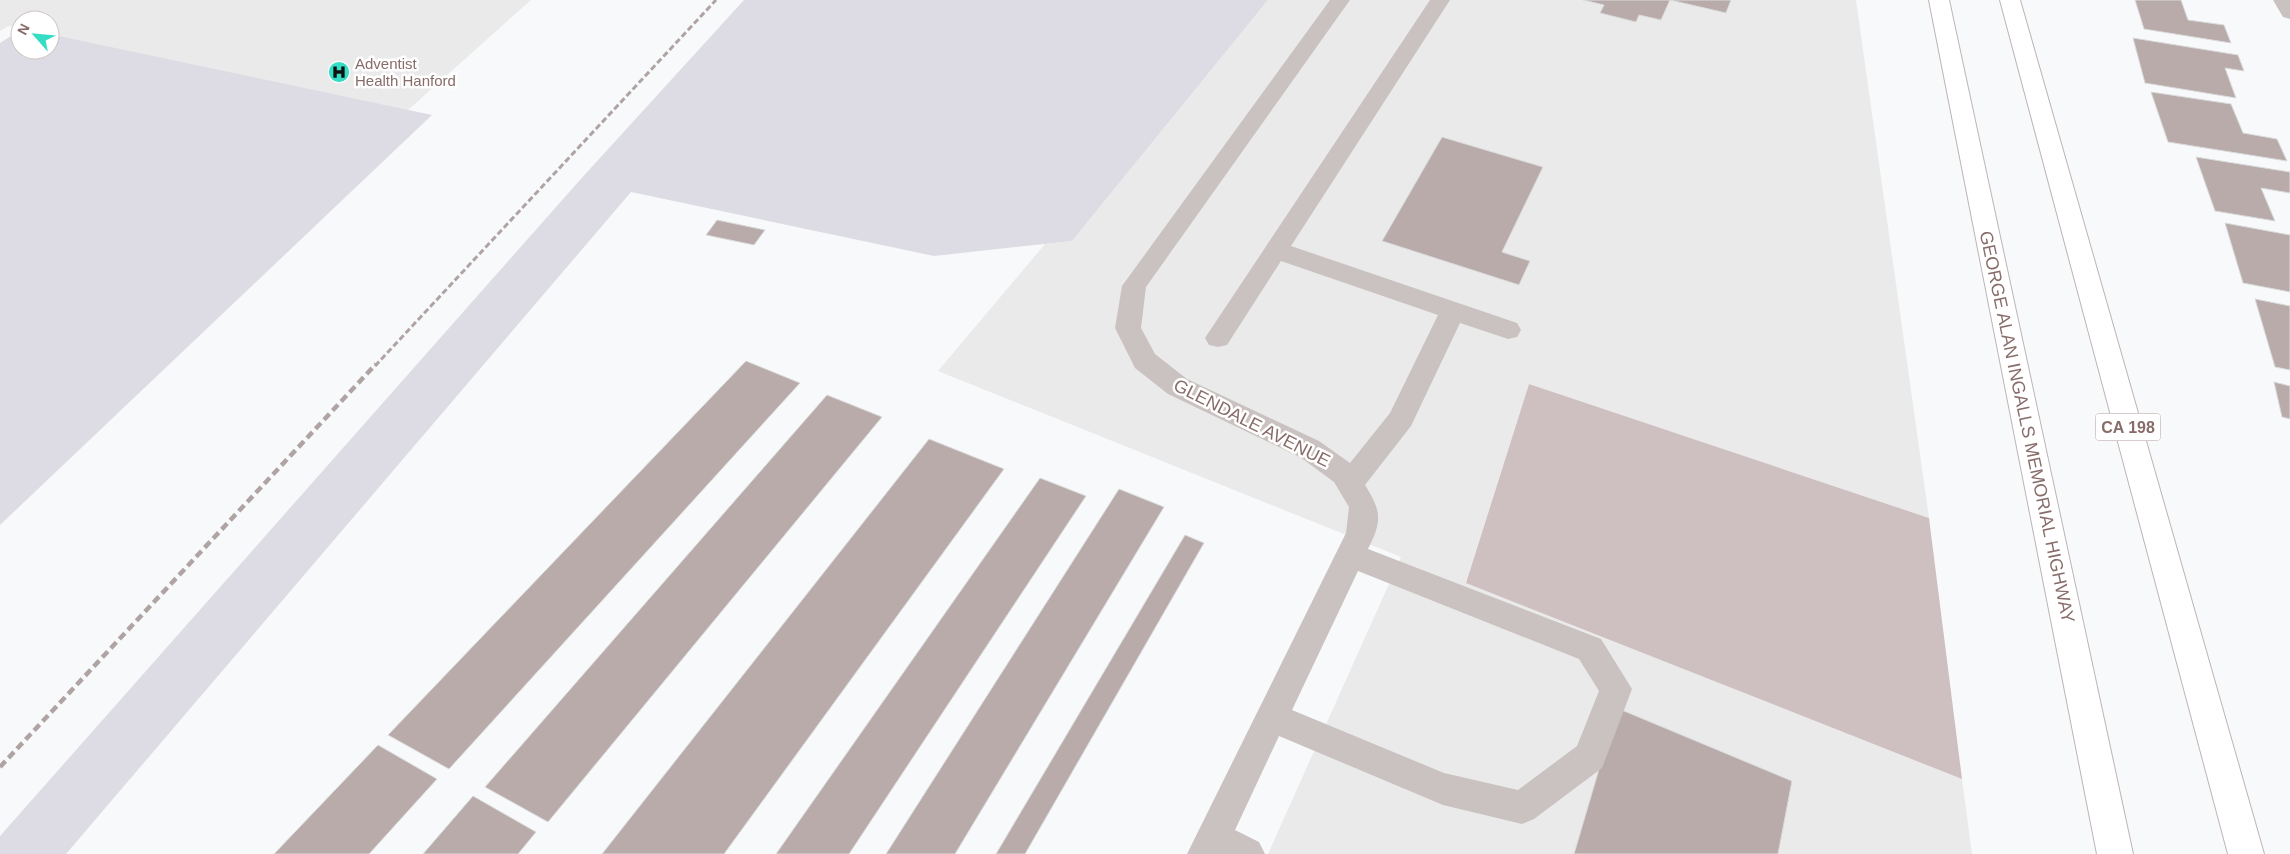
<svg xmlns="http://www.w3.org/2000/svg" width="2290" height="854" font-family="Helvetica,sans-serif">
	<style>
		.built { fill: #ebeaeb }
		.green { fill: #dddce4 }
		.water { fill: #cebfc1 }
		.building { fill: #b9abaa; stroke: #dadbdc }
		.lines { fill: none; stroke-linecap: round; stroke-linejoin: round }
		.highway-casing { stroke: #bdb5b5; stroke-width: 2 }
		.minor { fill: #cac2c1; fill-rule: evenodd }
		.highway { fill: #fff; fill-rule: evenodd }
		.rail-far1 { stroke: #afa4a3; stroke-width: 3; stroke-dasharray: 6 3; stroke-linecap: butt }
		.rail { stroke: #afa4a3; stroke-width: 4.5; stroke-dasharray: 8 4.5; stroke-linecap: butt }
		.labels { text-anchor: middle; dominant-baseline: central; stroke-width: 5; stroke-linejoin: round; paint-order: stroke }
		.far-poi-label { font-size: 15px; fill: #886c6a; stroke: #fff; text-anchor: start }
		.shield { fill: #fff; stroke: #ac9897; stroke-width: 1 }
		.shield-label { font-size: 16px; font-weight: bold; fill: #886c6a }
		.street-label { font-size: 18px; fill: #886c6a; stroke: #fff }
	</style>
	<rect width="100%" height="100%" fill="#f8f9fa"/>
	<path class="built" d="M0,0H531L407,111L50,34V20H20V28L9,26L0,31Z
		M1268,0H1856L1929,518L1529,384L1466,582L1962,779L1972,854H1268L1401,557L938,371L1045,244L1072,241Z"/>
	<path class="green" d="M744,0H1268L1072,241L934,256L631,192L66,854H0V836L579,181Z
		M20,30V50H50V34L432,115L0,525V43Z"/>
	<path class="water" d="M1529,384L1929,518L1962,779L1466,583Z"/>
	<path class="building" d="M1583,0H1670L1661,20L1639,15L1636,22L1600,13L1604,5Z
		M1670,0H1731L1726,13Z
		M2135,0H2181L2188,20L2224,25L2231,43L2144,29Z
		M2133,38L2238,55L2244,71L2225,68L2236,98L2145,83Z
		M2151,92L2231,104L2243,133L2277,139L2287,161L2168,142Z
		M1442,137L1543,167L1502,252L1530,261L1519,285L1382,241Z
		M2196,157L2290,172V193L2261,188L2275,221L2215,211Z
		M717,220L765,230L754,245L706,235Z
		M2225,223L2290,235V292L2243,283Z
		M2255,299L2290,306V370L2275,367Z
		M746,361L800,383L449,769L388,735Z
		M2274,382L2290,386V419L2282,417Z
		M827,395L882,417L548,822L485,787Z
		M929,439L1004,469L724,854H602Z
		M1040,478L1086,496L849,854H776Z
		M1119,489L1164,507L955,854H886Z
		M1185,535L1204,543L1025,854H996Z
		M1617,708L1792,781L1778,854H1574Z
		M378,745L437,779L369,854H274Z
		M473,796L536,832L518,854H423Z"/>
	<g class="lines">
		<g class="highway-casing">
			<path id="highway" d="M1929,0H1949L2133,854H2097Z
				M2000,0H2020L2264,854H2228Z"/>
		</g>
		<path class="minor" d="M1330,0H1350L1146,287L1141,328L1155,354L1187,379L1319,441L1350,463L1390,413L1438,315L1281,261L1227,345L1218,347L1209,345L1205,338L1430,0H1450L1291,246L1517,323L1521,330L1517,337L1508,339L1460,323L1411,426L1365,485C1382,512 1382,521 1368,549L1601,639L1632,689L1602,768L1534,819L1522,824L1443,805L1279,736L1235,830L1259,842L1265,854H1187L1346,533L1349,507L1334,482L1300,457L1168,394L1135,368L1115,328L1122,286ZM1358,571L1579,659L1599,691L1577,746L1518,790L1444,773L1292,710Z
			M2273,0H2290V19L2283,17Z"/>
		<use href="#highway" class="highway"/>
		<path class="rail-far1" d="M375,366L716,0"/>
		<path class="rail" d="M0,767L376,364"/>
	</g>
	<defs>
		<g id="hospital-disc" transform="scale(1.125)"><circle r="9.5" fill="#34ddc4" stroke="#fff"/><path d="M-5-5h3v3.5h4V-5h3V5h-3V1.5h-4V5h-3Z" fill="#111"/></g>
	</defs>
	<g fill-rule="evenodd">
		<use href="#hospital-disc" x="339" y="72"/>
	</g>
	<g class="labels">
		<g class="far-poi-label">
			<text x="355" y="63">Adventist<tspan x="355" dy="17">Health Hanford</tspan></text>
		</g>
		<rect class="shield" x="2095.5" y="413.5" width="65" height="27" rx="4"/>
		<g class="shield-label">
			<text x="2128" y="427">CA 198</text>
		</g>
		<g class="street-label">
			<text transform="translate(1252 423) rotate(27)">GLENDALE AVENUE</text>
			<text transform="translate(2027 427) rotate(78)">GEORGE ALAN INGALLS MEMORIAL HIGHWAY</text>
		</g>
	</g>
	<g transform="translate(35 35) rotate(297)"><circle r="24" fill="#ffffff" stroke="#cfc4c3"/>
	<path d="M0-4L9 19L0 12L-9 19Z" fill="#34ddc4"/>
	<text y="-8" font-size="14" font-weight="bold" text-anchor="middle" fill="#886c6a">N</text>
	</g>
</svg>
